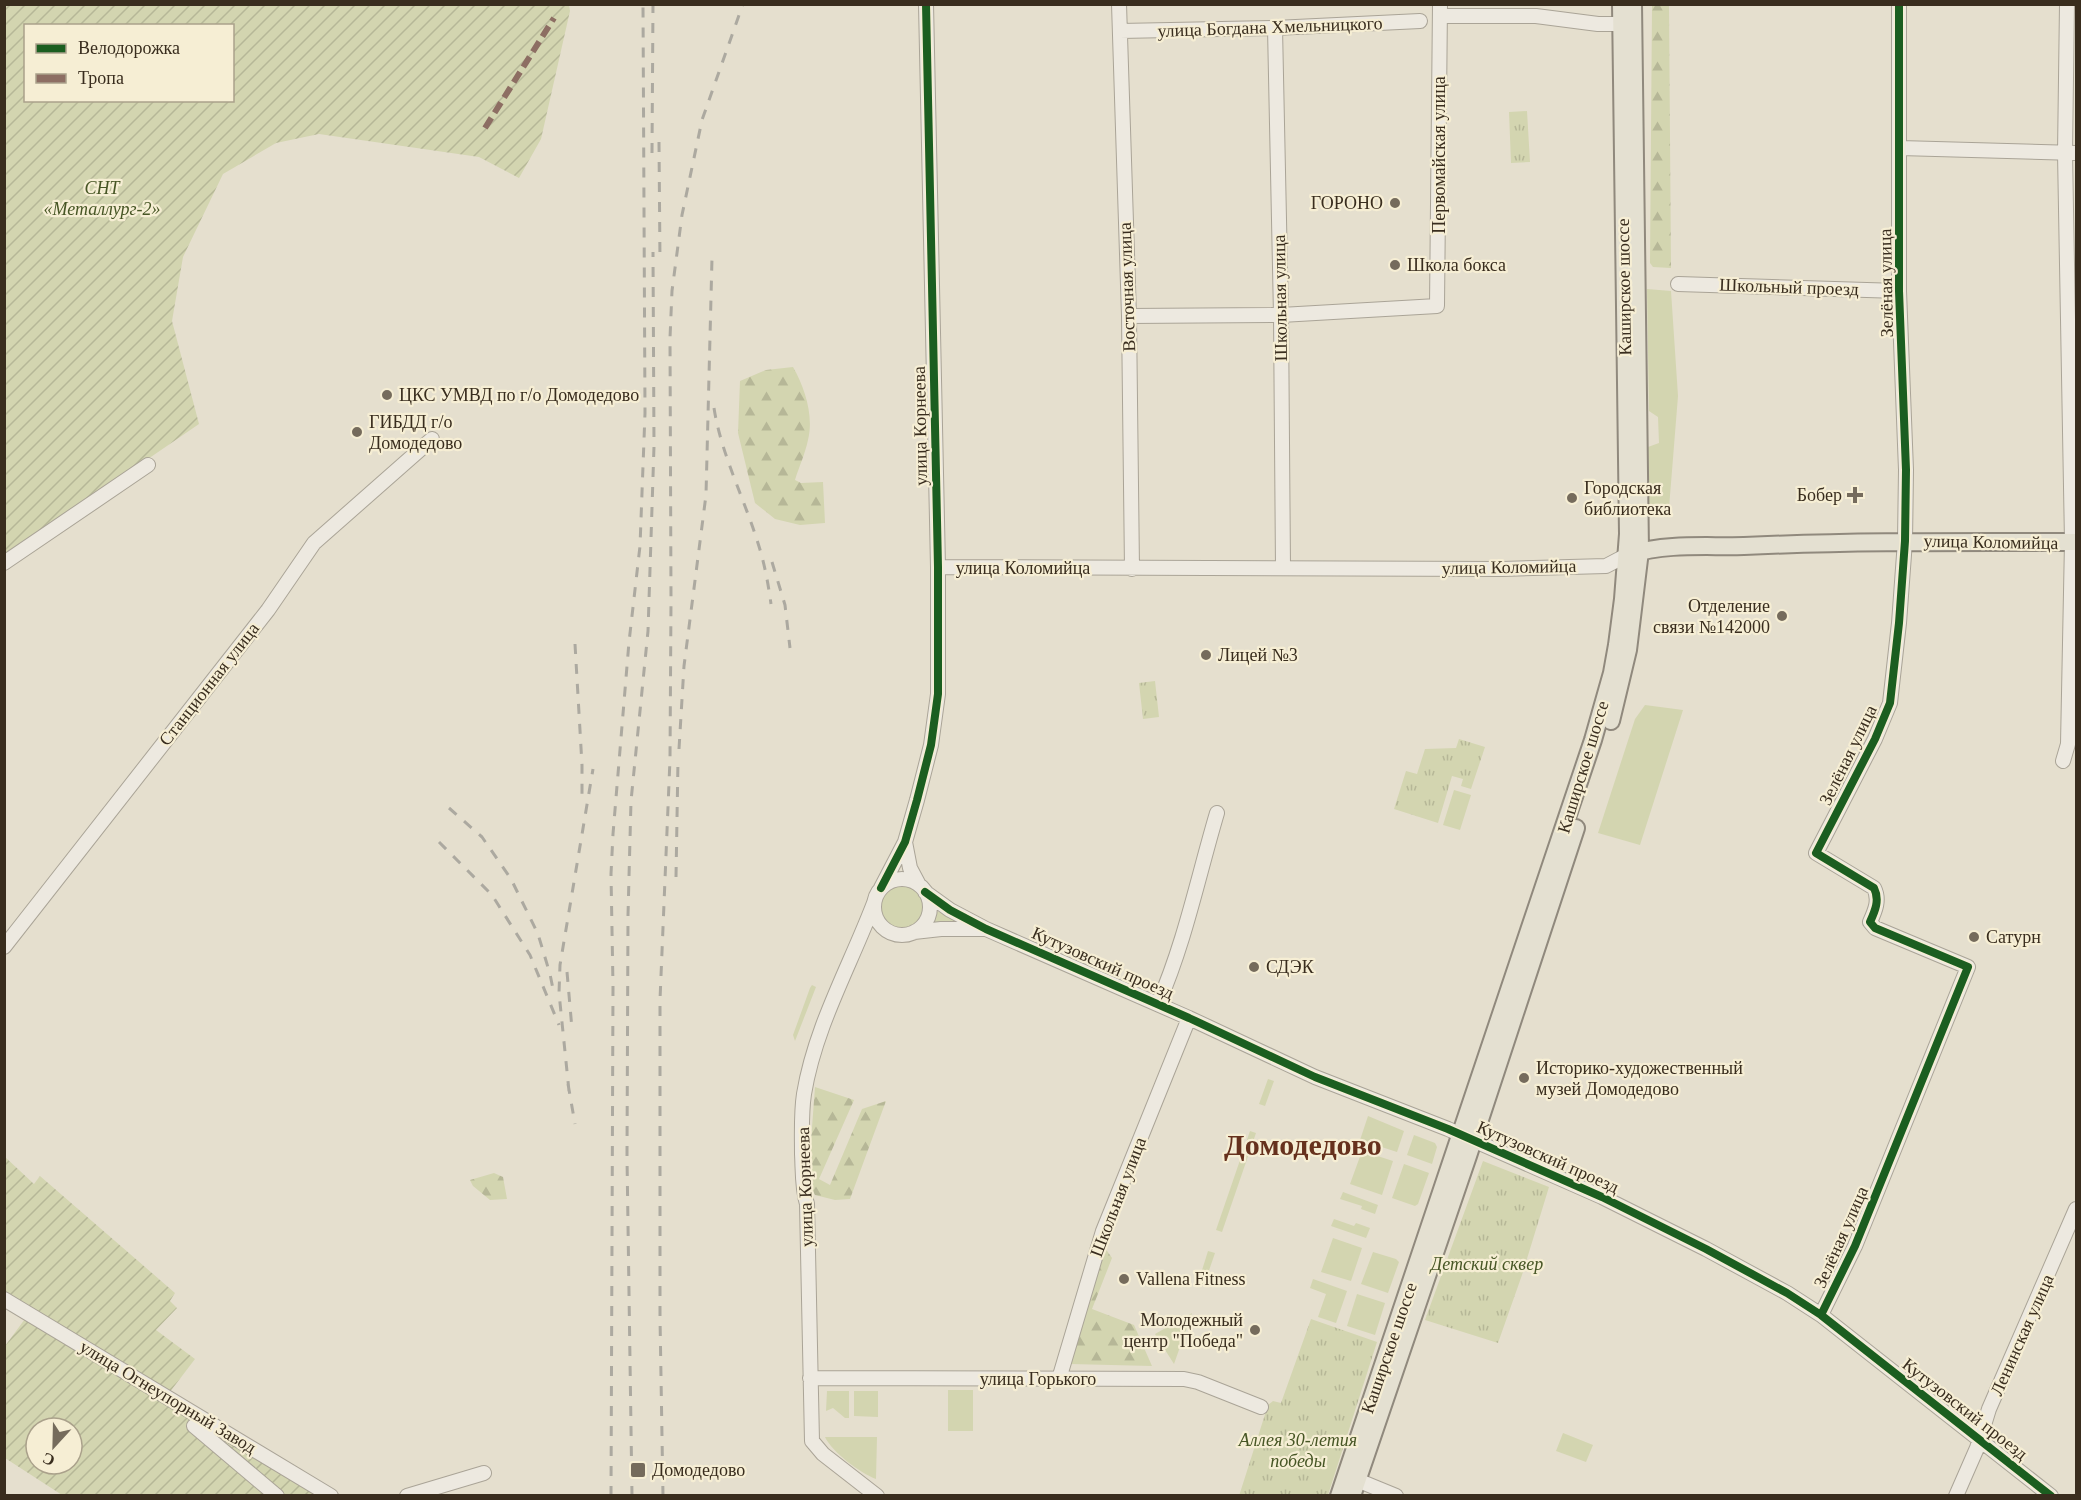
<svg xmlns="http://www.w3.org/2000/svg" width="2081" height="1500" font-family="Georgia,serif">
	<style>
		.grass { fill: #d3d5b0 }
		.forest { fill: url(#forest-firs) }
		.park { fill: url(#park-tufts) }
		.garden { fill: url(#garden-furrows); fill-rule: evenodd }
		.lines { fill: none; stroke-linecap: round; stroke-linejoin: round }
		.minor-casing { stroke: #aaa497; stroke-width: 16 }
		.major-casing { stroke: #90897d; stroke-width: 20 }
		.minor { stroke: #ede9e0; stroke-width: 14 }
		.major { stroke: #e4e0d1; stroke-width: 16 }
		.rail { stroke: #aca9a0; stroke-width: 3; stroke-dasharray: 10 10; stroke-linecap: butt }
		.quiet { stroke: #8d6e63; stroke-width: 6; stroke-dasharray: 12 6; stroke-linecap: butt }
		.cycleway-casing { stroke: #f6eed4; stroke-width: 11 }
		.cycleway { stroke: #1b5e20; stroke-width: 8 }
		.poi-dot { fill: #756b5c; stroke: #f6eed4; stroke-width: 2 }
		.labels { text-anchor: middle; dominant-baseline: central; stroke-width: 4.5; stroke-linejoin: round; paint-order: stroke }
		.street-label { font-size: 18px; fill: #392d1e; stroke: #f6eed4 }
		.park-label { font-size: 18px; font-style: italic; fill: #475625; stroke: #f6eed4 }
		.poi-label { font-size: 18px; fill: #392d1e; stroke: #f6eed4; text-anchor: start }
		.town-label { font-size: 30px; font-weight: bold; fill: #66311d; stroke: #f6eed4 }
	</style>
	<defs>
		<pattern id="forest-firs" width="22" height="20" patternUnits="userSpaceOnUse" patternTransform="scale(1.5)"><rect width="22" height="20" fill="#d3d5b0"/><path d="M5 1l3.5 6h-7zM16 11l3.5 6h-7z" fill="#b6b797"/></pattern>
		<pattern id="park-tufts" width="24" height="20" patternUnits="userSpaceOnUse" patternTransform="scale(1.5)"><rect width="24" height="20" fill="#d3d5b0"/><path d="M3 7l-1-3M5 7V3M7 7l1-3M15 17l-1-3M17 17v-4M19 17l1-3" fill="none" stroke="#b6b797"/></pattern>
		<pattern id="garden-furrows" width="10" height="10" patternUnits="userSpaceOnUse" patternTransform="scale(1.5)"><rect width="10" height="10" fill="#d3d5b0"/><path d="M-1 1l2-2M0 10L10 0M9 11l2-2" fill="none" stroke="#b6b797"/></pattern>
	</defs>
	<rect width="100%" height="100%" fill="#e5dfce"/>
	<path class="grass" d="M1647,289L1671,291L1678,396L1669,508L1649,507L1648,447L1659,443L1658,417L1649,411Z
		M1645,705L1683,710L1640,845L1598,833L1635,719Z
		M1454,790L1471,795L1460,830L1443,825Z
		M878 907a23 23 0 1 1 46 0a23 23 0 1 1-46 0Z
		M934,910L961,921L931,924L934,917Z
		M812,985L816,987L795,1041L793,1035L810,988Z
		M1268,1079L1274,1081L1265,1106L1259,1104Z
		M1368,1116L1404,1131L1397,1152L1360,1140Z
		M1250,1131L1256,1133L1222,1232L1216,1230Z
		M1414,1135L1435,1143L1437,1147L1432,1164L1407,1155Z
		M1362,1151L1393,1161L1382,1195L1350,1184Z
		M1404,1164L1429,1173L1418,1204L1415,1206L1392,1198Z
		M1343,1192L1378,1205L1375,1214L1361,1209L1362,1206L1340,1199Z
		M1334,1219L1354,1226L1356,1223L1370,1228L1366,1238L1331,1226Z
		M1333,1238L1362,1248L1351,1281L1321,1272Z
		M1208,1251L1215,1253L1204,1285L1198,1283Z
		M1373,1252L1396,1259L1399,1262L1388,1293L1361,1284Z
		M1313,1279L1347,1291L1336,1323L1318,1317L1326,1294L1310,1288Z
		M1357,1294L1385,1303L1375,1335L1347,1326Z
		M1192,1313L1174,1364L1155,1334Z
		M948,1390H973V1431H948Z
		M827,1391H849V1418H845L833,1408L826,1411Z
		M854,1391H878V1417L854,1416Z
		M1563,1433L1593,1445L1586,1462L1556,1451Z
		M825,1437H877L876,1479C860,1473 832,1452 825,1437Z"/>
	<path class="forest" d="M1652,5H1669L1671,268L1653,267L1650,263Z
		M793,367C805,388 814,416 808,440C805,454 799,467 795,480L801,483L823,482L825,523L800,525L775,519L755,503L738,433L740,381L766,370Z
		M815,1087L854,1100L819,1179L830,1185L862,1109L886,1101L850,1199L835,1200L815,1195L808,1181Z
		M494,1173L503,1177L507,1199L490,1200L473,1186L470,1180Z
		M1105,1248L1112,1258L1092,1309L1134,1325L1152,1366L1070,1364Z"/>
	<path class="park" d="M1527,111L1530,162L1511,163L1509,112Z
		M1155,681L1159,717L1143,719L1139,683Z
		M1459,739L1485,747L1471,789L1461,786L1463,779L1452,776L1438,823L1394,809L1406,771L1417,774L1425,749L1456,748Z
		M1483,1161L1549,1187L1522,1275L1498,1343L1425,1320Z
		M1311,1319L1377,1342L1328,1495L1239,1496L1268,1405L1273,1401L1281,1403Z"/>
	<path class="garden" d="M5,5H569L570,11L541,139L519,178L479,157L319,134L276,143L223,174L183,257L172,321L199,424L5,557ZM26,26H232V100H26Z
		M4,1156L34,1184L40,1176L175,1293L170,1301L177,1308L156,1330L195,1359L163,1401L315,1495H62L5,1458V1346L33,1308L5,1291ZM36,1428H72V1464H36Z"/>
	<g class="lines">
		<g class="minor-casing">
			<path id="minor" d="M1119,4L1129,316L1132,569
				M1440,16H1536L1598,24H1621
				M1275,28L1281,315L1283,568
				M1120,31L1275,28L1420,21
				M1900,148L2076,153
				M1678,284L1899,291
				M1129,316L1281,315L1437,306L1440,4
				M4,563L148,465
				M938,567L1502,569L1606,566L1627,555
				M2063,761L2068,744L2072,542L2065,153L2067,4
				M905,842L910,868L919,885
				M874 907a28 28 0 1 1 56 0a28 28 0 1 1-56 0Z
				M881,888L905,842L917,800L931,745L938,694V567L926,4
				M925,892L950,910L986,929L1189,1018L1315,1077L1448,1129L1602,1197L1706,1249L1787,1293L1821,1315L2051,1496
				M874,903C850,966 815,1027 804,1094C801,1113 802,1134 802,1154C803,1171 802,1188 807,1204L812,1441L823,1454L877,1496
				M914,932L941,929H984
				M4,947L268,610L314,543L432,439
				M1158,1004C1185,942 1198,877 1217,813
				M4,1299L331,1496
				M1821,1315L1855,1246L1968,967L1875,928L1870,922C1875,911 1880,900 1874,888L1816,853L1875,739L1890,703L1899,623L1905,541L1906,470L1899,291V4
				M810,1378L1184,1379L1198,1382L1261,1407
				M1059,1379L1103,1231L1189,1018
				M194,1426L277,1496
				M1357,1480L1396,1496
				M407,1496L484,1473
				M1956,1496L1977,1448L1989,1409L2076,1209"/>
		</g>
		<g class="major-casing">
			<path id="major" d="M1631,554C1667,543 1707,547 1744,546C1855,541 1966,542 2076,542
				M1611,721L1628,650L1640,551L1633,4
				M1339,1496L1593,740L1612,673L1617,645L1623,599L1628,534L1621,4
				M1352,1496L1468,1156L1576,828"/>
		</g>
		<use href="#minor" class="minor"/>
		<use href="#major" class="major"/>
		<path class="rail" d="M659,142L660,262
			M652,153L653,4
			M714,408C721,453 743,496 757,540C764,561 768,582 771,604
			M772,562L785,605L790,648
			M575,644L582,765V801
			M679,749L684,666L706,495L712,258
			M449,808L482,837L511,879L538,934L550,974L554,994
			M439,842L492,895L530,955L559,1025
			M676,877L678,760
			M567,972L572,1029
			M568,1084L575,1124
			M569,1091L559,993L560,965L593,769
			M611,1496L613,986L611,874L613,834L629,642L640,546L645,413L643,4
			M632,1496L627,1157L628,915L631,801L648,631L654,446L653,252
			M663,1496L660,1317V1000L670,759L671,600L670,338L672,291L682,215L702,120L743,4"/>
		<path class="quiet" d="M485,128L554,18"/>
		<g class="cycleway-casing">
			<path id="cycleway" d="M881,888L905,842L917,800L931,745L938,694V567L926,4
				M925,892L950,910L986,929L1189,1018L1315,1077L1448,1129L1602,1197L1706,1249L1787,1293L1821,1315L2051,1496
				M1821,1315L1855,1246L1968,967L1875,928L1870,922C1875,911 1880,900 1874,888L1816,853L1875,739L1890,703L1899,623L1905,541L1906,470L1899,291V4"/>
		</g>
		<use href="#cycleway" class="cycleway"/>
	</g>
	<g class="poi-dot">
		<circle cx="1395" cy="203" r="6"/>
		<circle cx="1395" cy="265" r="6"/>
		<circle cx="387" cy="395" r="6"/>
		<circle cx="357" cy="432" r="6"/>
		<path d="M1852 486h6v6h6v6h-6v6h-6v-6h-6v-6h6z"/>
		<circle cx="1572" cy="498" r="6"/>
		<circle cx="1782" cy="616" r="6"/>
		<circle cx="1206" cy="655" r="6"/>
		<circle cx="1974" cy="937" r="6"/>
		<circle cx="1254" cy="967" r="6"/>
		<circle cx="1524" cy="1078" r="6"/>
		<circle cx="1124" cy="1279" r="6"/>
		<circle cx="1255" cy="1330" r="6"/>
		<rect x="630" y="1462" width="16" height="16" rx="3"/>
	</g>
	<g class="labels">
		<g class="street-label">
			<text transform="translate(1270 27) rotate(-2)">улица Богдана Хмельницкого</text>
			<text transform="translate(1439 155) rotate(-90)">Первомайская улица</text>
			<text transform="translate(1886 283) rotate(-91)">Зелёная улица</text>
			<text transform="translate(1127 287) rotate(-92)">Восточная улица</text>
			<text transform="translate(1624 287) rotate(-91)">Каширское шоссе</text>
			<text transform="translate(1789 287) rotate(2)">Школьный проезд</text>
			<text transform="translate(1280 298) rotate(-91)">Школьная улица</text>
			<text transform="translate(920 426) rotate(-91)">улица Корнеева</text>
			<text transform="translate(1991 542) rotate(1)">улица Коломийца</text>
			<text transform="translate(1509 567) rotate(-1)">улица Коломийца</text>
			<text x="1023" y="568">улица Коломийца</text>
			<text transform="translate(209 684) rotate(-52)">Станционная улица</text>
			<text transform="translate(1848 755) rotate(-64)">Зелёная улица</text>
			<text transform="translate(1583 767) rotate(-73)">Каширское шоссе</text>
			<text transform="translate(1103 963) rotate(24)">Кутузовский проезд</text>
			<text transform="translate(1548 1157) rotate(24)">Кутузовский проезд</text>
			<text transform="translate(805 1187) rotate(-92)">улица Корнеева</text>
			<text transform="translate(1118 1197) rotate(-69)">Школьная улица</text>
			<text transform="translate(1841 1237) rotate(-66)">Зелёная улица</text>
			<text transform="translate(2022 1335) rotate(-66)">Ленинская улица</text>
			<text transform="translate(1389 1348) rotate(-71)">Каширское шоссе</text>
			<text x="1038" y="1379">улица Горького</text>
			<text transform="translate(168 1397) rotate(31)">улица Огнеупорный Завод</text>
			<text transform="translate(1965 1409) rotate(38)">Кутузовский проезд</text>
		</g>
		<g class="park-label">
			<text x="102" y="188">СНТ<tspan x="102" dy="21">«Металлург-2»</tspan></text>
			<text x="1487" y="1264">Детский сквер</text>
			<text x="1298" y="1440">Аллея 30-летия<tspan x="1298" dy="21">победы</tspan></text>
		</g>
		<g class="poi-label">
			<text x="1383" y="203" text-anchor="end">ГОРОНО</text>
			<text x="1407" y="265">Школа бокса</text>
			<text x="399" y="395">ЦКС УМВД по г/о Домодедово</text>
			<text x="369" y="422">ГИБДД г/о<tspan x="369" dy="21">Домодедово</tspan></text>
			<text x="1584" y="488">Городская<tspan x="1584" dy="21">библиотека</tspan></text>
			<text x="1842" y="495" text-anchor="end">Бобер</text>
			<text x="1770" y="606" text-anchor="end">Отделение<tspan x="1770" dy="21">связи №142000</tspan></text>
			<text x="1218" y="655">Лицей №3</text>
			<text x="1986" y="937">Сатурн</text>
			<text x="1266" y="967">СДЭК</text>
			<text x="1536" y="1068">Историко-художественный<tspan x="1536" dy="21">музей Домодедово</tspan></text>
			<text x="1136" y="1279">Vallena Fitness</text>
			<text x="1243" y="1320" text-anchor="end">Молодежный<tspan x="1243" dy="21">центр "Победа"</tspan></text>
			<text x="652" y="1470">Домодедово</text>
		</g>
		<g class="town-label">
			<text x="1303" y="1144">Домодедово</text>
		</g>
	</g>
	<rect width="2081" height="1500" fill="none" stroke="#392d1e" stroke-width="12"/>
	<rect x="24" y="24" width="210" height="78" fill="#f6eed4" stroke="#aaa18b" stroke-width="1.5"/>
	<rect x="36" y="44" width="30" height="9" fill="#1b5e20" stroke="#aaa18b" stroke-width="1.5"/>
	<text x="78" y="54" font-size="18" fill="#392d1e">Велодорожка</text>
	<rect x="36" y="74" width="30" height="9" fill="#8d6e63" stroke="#aaa18b" stroke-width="1.5"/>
	<text x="78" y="84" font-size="18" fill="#392d1e">Тропа</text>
	<g transform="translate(54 1446) rotate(202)"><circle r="28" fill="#f6eed4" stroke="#aaa18b" stroke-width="1.5"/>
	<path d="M0-4.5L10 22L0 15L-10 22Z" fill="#756b5c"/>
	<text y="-9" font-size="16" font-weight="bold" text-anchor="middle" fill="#392d1e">С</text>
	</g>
</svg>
